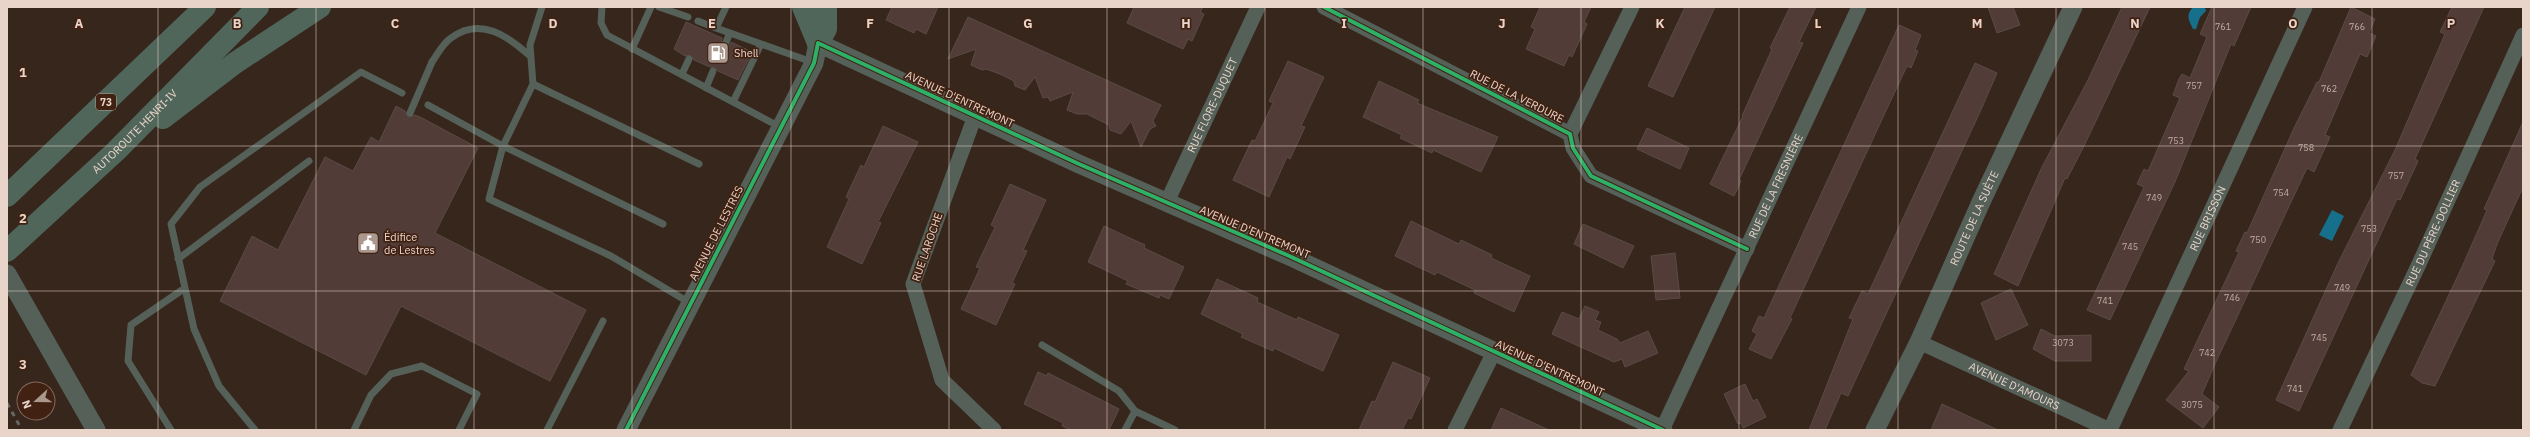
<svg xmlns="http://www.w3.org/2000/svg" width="2530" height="437" font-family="'IBM Plex Sans',sans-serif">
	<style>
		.water { fill: #16708c }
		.building { fill: #513c37; stroke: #5a4b46 }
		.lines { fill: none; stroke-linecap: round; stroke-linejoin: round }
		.service { stroke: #546058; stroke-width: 7 }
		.minor { stroke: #546058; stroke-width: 15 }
		.tertiary { stroke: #546058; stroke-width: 19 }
		.motorway { stroke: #50665a; stroke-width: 22 }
		.rail { stroke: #666862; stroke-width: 3; stroke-dasharray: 5 5; stroke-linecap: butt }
		.service-bridge { stroke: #546058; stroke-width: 7 }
		.cycleway-casing { stroke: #412212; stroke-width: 6 }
		.cycleway { stroke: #2db169; stroke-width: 4 }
		.grid { fill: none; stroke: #e9d4ca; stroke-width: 1; stroke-opacity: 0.55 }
		.labels { text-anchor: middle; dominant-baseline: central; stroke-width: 3.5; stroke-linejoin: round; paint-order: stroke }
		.number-label { font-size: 9px; fill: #c3aea5 }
		.shield { fill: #412212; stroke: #b79f93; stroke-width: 1 }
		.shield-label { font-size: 10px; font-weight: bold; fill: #e9d4ca }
		.poi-label { font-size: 11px; fill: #e9d4ca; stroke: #412212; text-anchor: start }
		.street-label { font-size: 11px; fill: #e9d4ca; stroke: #412212 }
		.grid-label { font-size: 13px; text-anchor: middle; font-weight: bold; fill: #e9d4ca; stroke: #412212; stroke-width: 3.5; stroke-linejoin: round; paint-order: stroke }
	</style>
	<rect width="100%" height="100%" fill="#36261c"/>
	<path class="water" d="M2193,7H2205L2206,11L2200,17L2196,29H2193C2189,20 2185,16 2193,7Z
		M2332,210L2344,216L2332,241L2319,235Z"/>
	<path class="building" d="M892,7H938L926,34L916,29L914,33L886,20Z
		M1134,7H1203L1200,12L1204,14L1192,41L1188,39L1183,49L1127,23Z
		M1540,7H1591L1584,22L1587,24L1572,57L1569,55L1564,66L1526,49L1535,29L1531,27Z
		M1685,7H1715L1673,97L1648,86Z
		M1790,7H1816L1799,42L1803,43L1739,180L1741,181L1734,196L1710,184L1743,116H1742L1772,49L1770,48Z
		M1988,7H2013L2020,25L1997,33Z
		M2122,7H2150L2083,148L2067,179L2065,178L2018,286L1994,274L2042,167L2088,80Z
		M2212,7H2251L2234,46L2231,44L2175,182L2110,320L2087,310L2144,187L2137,184L2144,169L2148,171L2180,98L2173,95L2179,79L2182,74L2190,78L2207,37L2200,34Z
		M2351,7L2375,19L2369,33L2376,36L2367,57L2360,54L2325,135L2330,137L2314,172L2307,168L2215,364L2202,394L2219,407L2203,428L2166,400L2189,371L2184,369L2239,252L2236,251L2245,232L2247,233L2295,126L2317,82H2319Z
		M2452,7H2484L2415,159L2418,161L2400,200L2397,199L2299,411L2276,400L2338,263L2395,150L2445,34L2440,32Z
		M968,17L1161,105L1153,121L1156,126L1150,129L1141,147L1131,121L1121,134L1110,130L1109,125L1087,114H1077L1067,110L1073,92L1050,101L1048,97L1043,98L1035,77L1025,90L1015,86L1014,81L1000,74L986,69L982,70L971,65L976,49L948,59Z
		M686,22L722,38L721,43L724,47L729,46L731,42L752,52L738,80L718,71L715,67H710L694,60L691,55L685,56L674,49Z
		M1899,25L1921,35L1915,50L1918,51L1911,68L1907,66L1884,115L1790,318L1792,319L1771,359L1749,349L1757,334L1752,331L1759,316L1764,318Z
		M1288,61L1324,77L1301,126L1305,127L1290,159L1287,157L1269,197L1233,180L1252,140L1255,141L1273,103L1269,101Z
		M1975,63L1997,73L1980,112L1848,396L1841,393L1825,430H1809L1853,319L1849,318L1862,291L1868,294Z
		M1379,81L1419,100L1417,103L1498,137L1481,172L1433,150L1432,153L1400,138L1402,135L1363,117Z
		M396,106L405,111L408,117L415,115L422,118L478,148L435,233L586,310L550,381L401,306L366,375L220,301L252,236L278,250L325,157L353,171L371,137L379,142Z
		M2523,122V187L2497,244L2492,259L2495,261L2435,386L2422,383L2411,375L2462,267L2487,210L2484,209Z
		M883,126L918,142L878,222L881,223L862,264L827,247L849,199L846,197L861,165L864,167Z
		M1647,128L1689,148L1680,169L1637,149Z
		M1010,184L1046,200L1023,250L1027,251L1012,283L1015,284L996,325L961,309L980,268L976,267L995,227L991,225Z
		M1411,221L1459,244L1461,240L1492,255L1491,258L1530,276L1514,312L1474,293L1475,290L1437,272L1435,275L1395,256Z
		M1583,224L1634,246L1623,268L1574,244Z
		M1104,226L1145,245L1144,248L1184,267L1169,299L1160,295L1159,298L1126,284L1128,281L1088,262Z
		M1675,253L1680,298L1656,300L1651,256Z
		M1217,279L1258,298L1257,302L1297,320L1298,317L1339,335L1323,371L1274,348L1273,351L1241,337L1243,334L1201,314Z
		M2011,289L2028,325L1996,340L1981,303Z
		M1585,306L1599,312L1595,320L1601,322L1598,330L1617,339L1620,343L1648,331L1658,353L1625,367L1622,359L1614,362L1552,334L1562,312L1579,319Z
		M2041,329L2055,336L2091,335V361H2055L2033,349Z
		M1393,362L1430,378L1411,419L1408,418L1402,430H1359L1372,401L1375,402Z
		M1038,372L1047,376L1048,373L1119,409L1109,430H1071L1062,426L1063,423L1024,404Z
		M1745,384L1753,401L1757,399L1766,417L1743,428L1741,423L1738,424L1724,394Z
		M1942,404L1998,430H1931Z
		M1501,408L1549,430H1491Z"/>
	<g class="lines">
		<path class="service" d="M602,7L601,23L607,35L780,127
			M659,7L688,17
			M726,7L716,28L812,62
			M698,21L716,28
			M726,42L730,33
			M632,49L651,7
			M432,62C437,55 443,43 451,38C480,16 508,36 530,56
			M682,74L689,59
			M533,84L530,45L542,7
			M706,88L713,71
			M733,102L761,44
			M428,105L503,146L533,84L699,164
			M663,224L503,146L489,199L611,256L690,303
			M178,259L309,161
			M1042,345L1119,391L1135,411
			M171,430L128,361L131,325L185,288
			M255,430L219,386L194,329L171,224L200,187L361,72L402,93
			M354,430L371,395L391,374L422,366L477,394L459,430
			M547,430L603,321
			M1125,430L1135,411L1175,430"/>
		<g class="minor">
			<path d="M1324,7L1570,134L1573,148L1591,176L1747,249"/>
			<path d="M975,116L913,284L942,380L994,430"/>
			<path d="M1570,134L1632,7"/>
			<path id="s1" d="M1166,204L1258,7"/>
			<path id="s2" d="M1919,342L2110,430"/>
			<path d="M1455,430L1494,352"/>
			<path id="s3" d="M1662,430L1859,7"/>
			<path id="s4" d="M2110,430L2305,7"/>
			<path id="s5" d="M2340,430L2419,264L2523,35"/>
		</g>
		<g class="tertiary">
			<path d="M7,274L96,430"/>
			<path d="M626,430L814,63L818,43L1079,164L1287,255L1663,430"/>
			<path id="s6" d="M1875,430L1919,342L1981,202L2073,7"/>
		</g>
		<g class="motorway">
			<path d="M803,7L818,43"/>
			<path d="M818,43L826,29V7"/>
			<path d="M163,118L235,63L320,7"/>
			<path d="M7,196L205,7"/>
			<path id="s7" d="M7,251L116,151L258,7"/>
		</g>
		<path class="rail" d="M7,403L22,430"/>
		<path class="service-bridge" d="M410,113L432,62"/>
		<g class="cycleway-casing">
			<path id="cycleway" d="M1324,7L1570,134L1573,148L1591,176L1747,249
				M626,430L814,63L818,43L1079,164L1287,255L1663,430"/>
		</g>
		<use href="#cycleway" class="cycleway"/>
	</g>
	<path class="grid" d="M158,7V430M316,7V430M474,7V430M632,7V430M791,7V430M949,7V430M1107,7V430M1265,7V430M1423,7V430M1581,7V430M1739,7V430M1898,7V430M2056,7V430M2214,7V430M2372,7V430M7,146H2523M7,291H2523"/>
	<defs>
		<g id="fuel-square" transform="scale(1.15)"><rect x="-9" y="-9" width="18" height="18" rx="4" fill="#aa978d" stroke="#412212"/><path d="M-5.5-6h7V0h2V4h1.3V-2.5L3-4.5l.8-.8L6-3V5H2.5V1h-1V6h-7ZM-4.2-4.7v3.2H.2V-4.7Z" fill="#fff"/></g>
		<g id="civic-square" transform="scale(1.15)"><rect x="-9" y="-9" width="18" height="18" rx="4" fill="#aa978d" stroke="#412212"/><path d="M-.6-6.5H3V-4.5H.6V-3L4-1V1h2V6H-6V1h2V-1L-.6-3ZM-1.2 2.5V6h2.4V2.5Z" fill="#fff"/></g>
	</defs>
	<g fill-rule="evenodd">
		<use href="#fuel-square" x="718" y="53"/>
		<use href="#civic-square" x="368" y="243"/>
	</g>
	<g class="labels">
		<g class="number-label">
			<text x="2223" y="26">761</text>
			<text x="2357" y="26">766</text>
			<text x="2194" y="85">757</text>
			<text x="2329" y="88">762</text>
			<text x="2176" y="140">753</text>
			<text x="2306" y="147">758</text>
			<text x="2396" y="175">757</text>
			<text x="2281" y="192">754</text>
			<text x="2154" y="197">749</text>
			<text x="2369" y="228">753</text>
			<text x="2258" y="239">750</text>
			<text x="2130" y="246">745</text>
			<text x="2342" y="287">749</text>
			<text x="2232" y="297">746</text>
			<text x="2105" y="300">741</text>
			<text x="2319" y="337">745</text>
			<text x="2063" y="342">3073</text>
			<text x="2207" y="352">742</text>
			<text x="2295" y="388">741</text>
			<text x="2192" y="404">3075</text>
		</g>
		<rect class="shield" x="96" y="94" width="20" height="16" rx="3"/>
		<g class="shield-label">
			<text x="106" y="102">73</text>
		</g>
		<g class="poi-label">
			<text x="734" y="53">Shell</text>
			<text x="384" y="237">Édifice<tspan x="384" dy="13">de Lestres</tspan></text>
		</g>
		<g class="street-label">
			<text transform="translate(1517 96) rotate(27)">RUE DE LA VERDURE</text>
			<text transform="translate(960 99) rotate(25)">AVENUE D'ENTREMONT</text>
			<text stroke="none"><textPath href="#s1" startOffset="109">RUE FLORE-DUQUET</textPath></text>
			<text stroke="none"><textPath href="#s7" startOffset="175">AUTOROUTE HENRI-IV</textPath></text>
			<text stroke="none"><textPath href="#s3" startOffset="269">RUE DE LA FRESNIÈRE</textPath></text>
			<text stroke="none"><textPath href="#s6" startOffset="234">ROUTE DE LA SUÈTE</textPath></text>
			<text stroke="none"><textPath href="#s4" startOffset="233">RUE BRISSON</textPath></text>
			<text transform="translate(1255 232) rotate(23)">AVENUE D'ENTREMONT</text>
			<text transform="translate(716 233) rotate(-63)">AVENUE DE LESTRES</text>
			<text stroke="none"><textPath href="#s5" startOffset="218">RUE DU PÈRE-DOLLIER</textPath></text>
			<text transform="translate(927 247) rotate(-71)">RUE LAROCHE</text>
			<text transform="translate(1550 368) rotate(25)">AVENUE D'ENTREMONT</text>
			<text stroke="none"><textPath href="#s2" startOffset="105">AVENUE D'AMOURS</textPath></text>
		</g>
	</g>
	<g class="grid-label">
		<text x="79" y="28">A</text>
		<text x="237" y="28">B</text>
		<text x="395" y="28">C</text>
		<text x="553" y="28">D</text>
		<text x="712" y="28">E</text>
		<text x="870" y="28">F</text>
		<text x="1028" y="28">G</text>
		<text x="1186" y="28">H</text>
		<text x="1344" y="28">I</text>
		<text x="1502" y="28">J</text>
		<text x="1660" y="28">K</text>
		<text x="1818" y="28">L</text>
		<text x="1977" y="28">M</text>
		<text x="2135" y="28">N</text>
		<text x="2293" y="28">O</text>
		<text x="2451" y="28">P</text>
		<text x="23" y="77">1</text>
		<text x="23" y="223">2</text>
		<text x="23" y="369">3</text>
	</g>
	<rect width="2530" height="437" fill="none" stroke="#e9d4ca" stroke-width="16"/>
	<g transform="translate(36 401) rotate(249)"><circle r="19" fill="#412212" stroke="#84695c"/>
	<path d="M0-3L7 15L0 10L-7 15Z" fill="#aa978d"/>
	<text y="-6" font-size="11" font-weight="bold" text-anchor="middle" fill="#e9d4ca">N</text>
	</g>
</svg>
